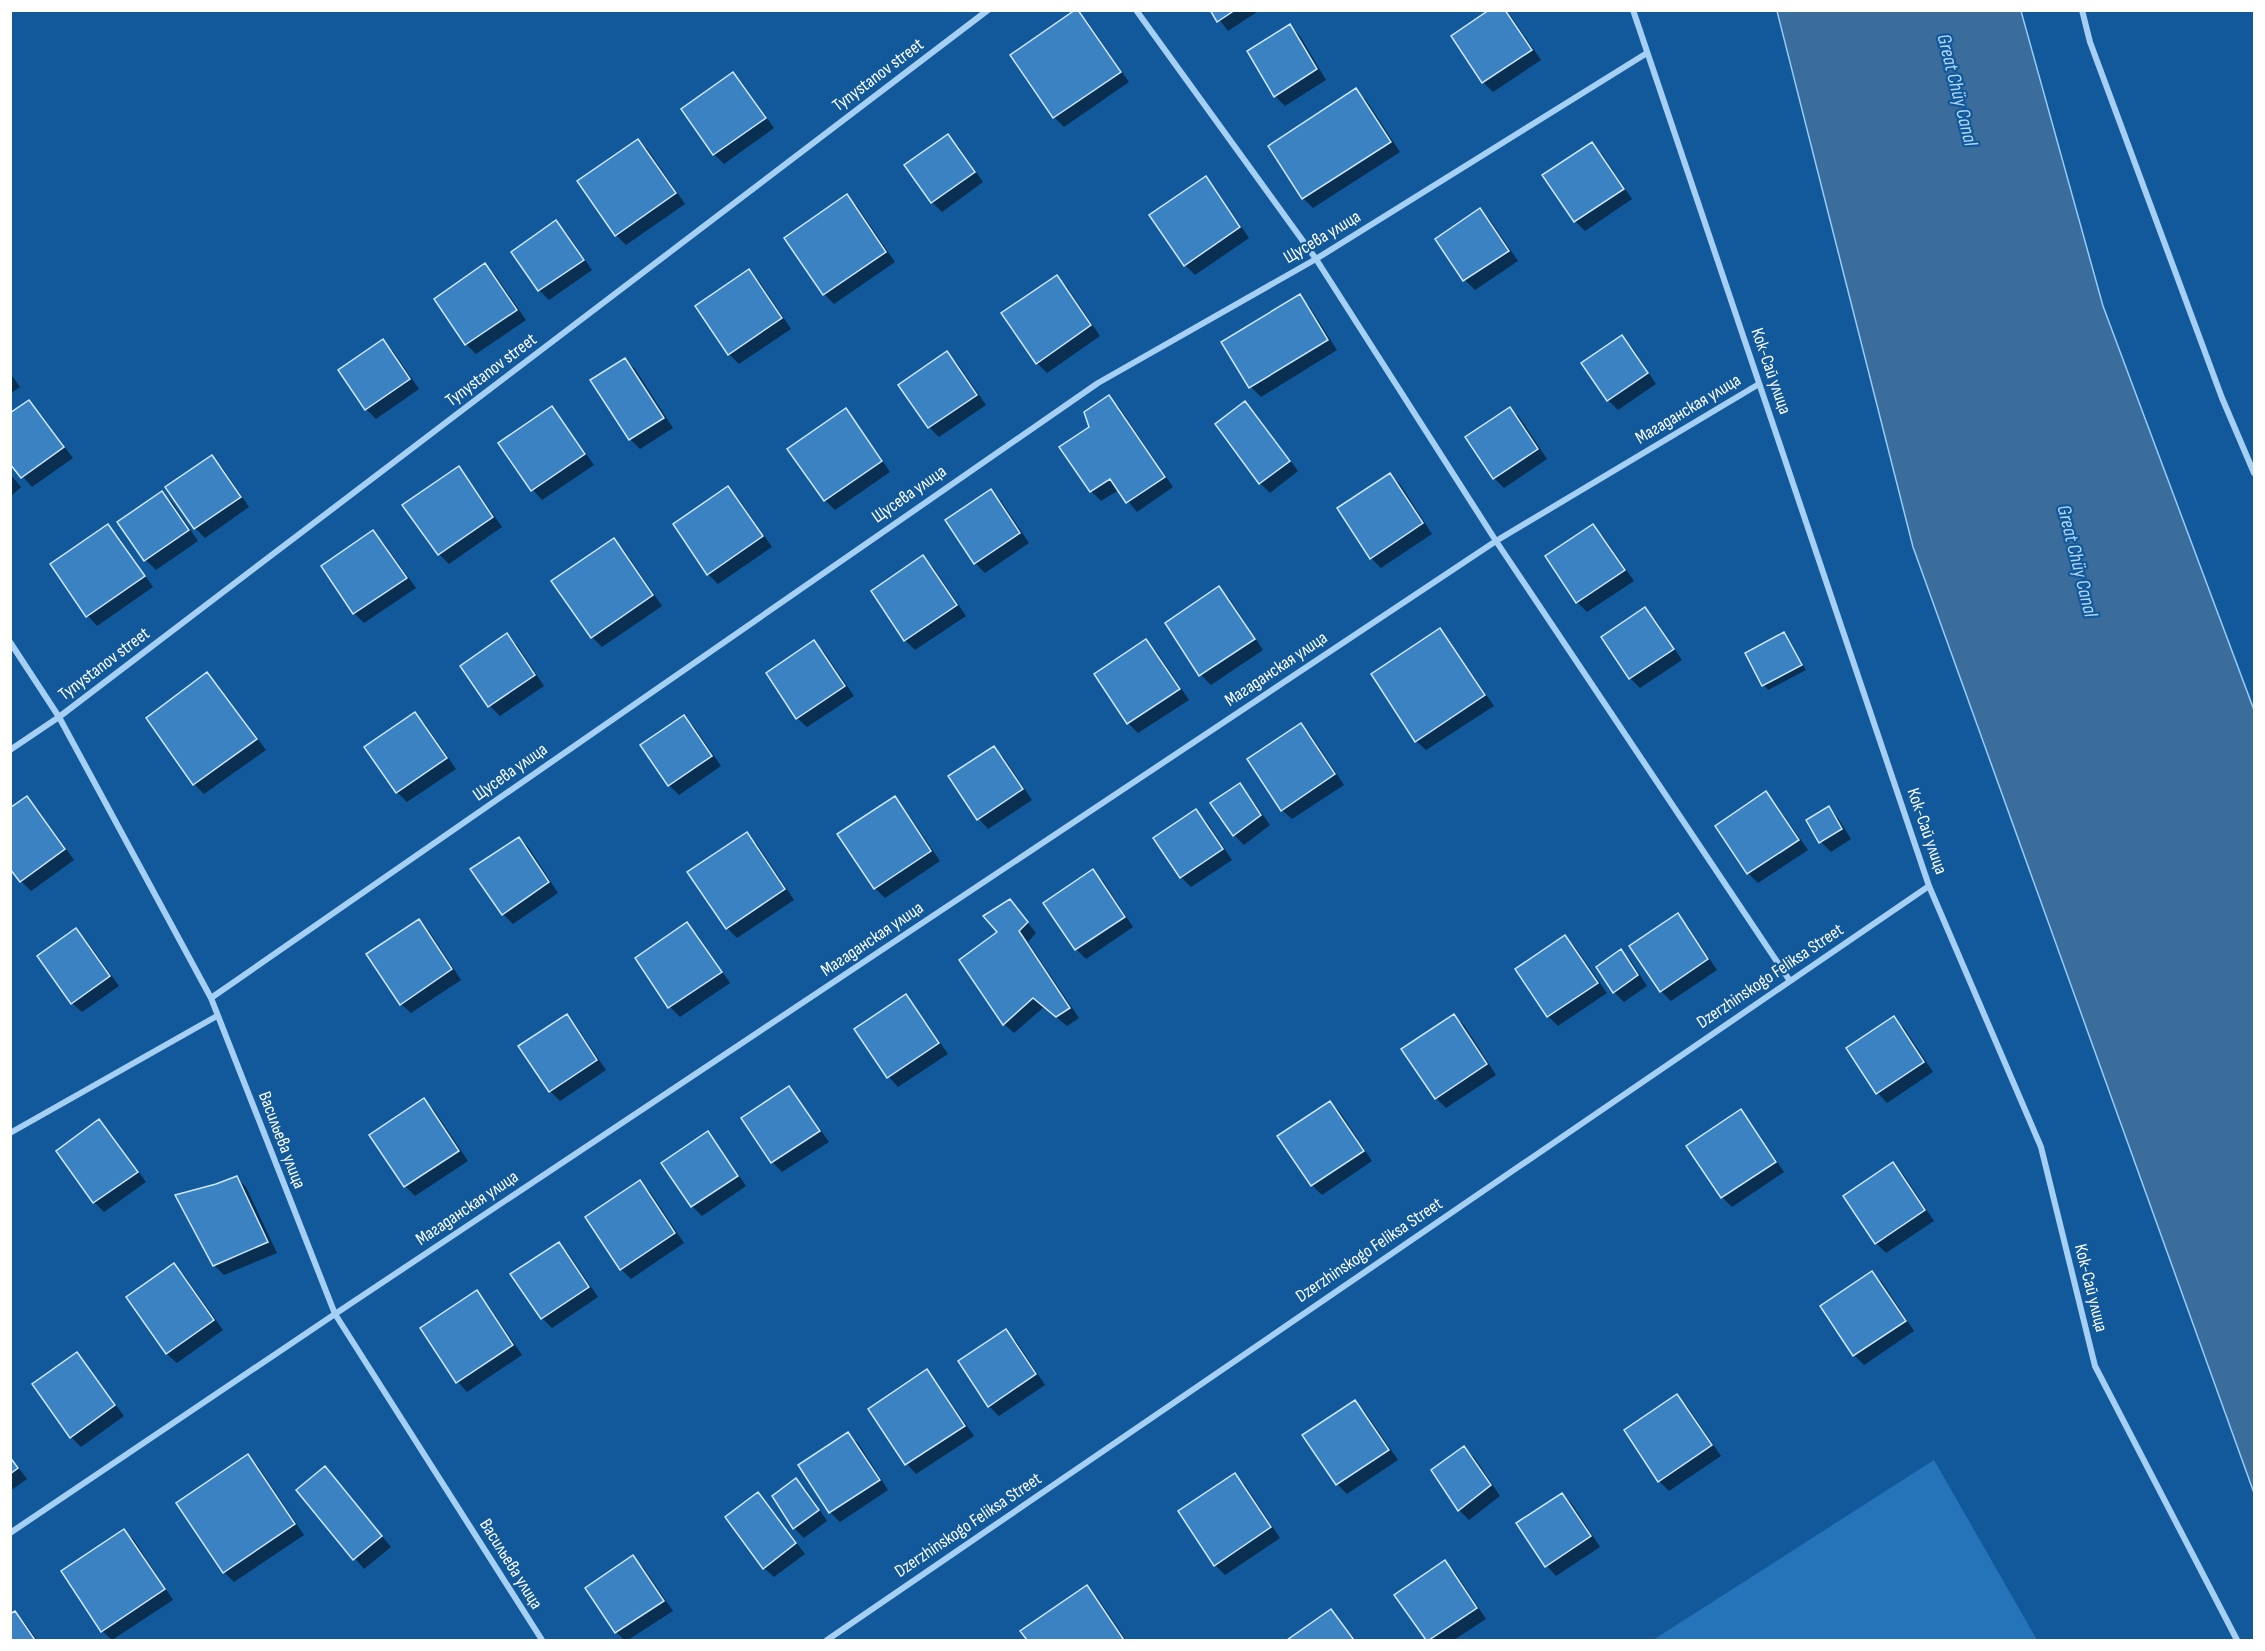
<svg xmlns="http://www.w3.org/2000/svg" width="2265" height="1651" font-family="'Sofia Sans Condensed',sans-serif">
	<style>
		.green { fill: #2573b9 }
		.water { fill: #3a6c9c; stroke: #98ccf7; stroke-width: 1.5 }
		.shadow { fill: #0007 }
		.building { fill: #3b82c2; stroke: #cee8fd; stroke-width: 1.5 }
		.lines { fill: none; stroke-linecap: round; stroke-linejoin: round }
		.minor { stroke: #a6cff4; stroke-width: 6 }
		.labels { text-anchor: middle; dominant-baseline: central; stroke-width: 4.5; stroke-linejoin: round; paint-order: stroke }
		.street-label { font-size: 18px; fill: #fff; stroke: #12599b }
		.water-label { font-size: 20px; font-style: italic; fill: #b3d9fa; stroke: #12599b }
	</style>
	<rect width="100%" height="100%" fill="#12599b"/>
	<path class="green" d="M1934,1460L2037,1640H1653Z"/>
	<path class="water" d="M1777,11H2021L2103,306L2254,710V1493L1913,547Z"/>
	<path class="shadow" d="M1212,10H1260L1228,31Z
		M1492,10H1506L1510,15L1541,60L1493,92L1483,82L1453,37Z
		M1077,11L1087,21L1129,82L1064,127L1054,117Z
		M1290,26L1300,36L1326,80L1285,106L1275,96L1249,52Z
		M733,74L743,84L774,128L724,164L714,154Z
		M1356,90L1366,100L1400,152L1313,208L1303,198Z
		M948,136L958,146L983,182L942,212L932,202Z
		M638,140L648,150L685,204L626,245L616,235Z
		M1592,144L1602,154L1632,199L1585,231L1575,221L1544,175Z
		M1205,178L1215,188L1249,238L1195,275L1185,265Z
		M847,196L857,206L895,262L834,304L824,294L786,238Z
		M1480,210L1490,220L1518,261L1475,290L1465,280L1437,239Z
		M556,222L566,232L592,270L549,300L539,290L513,252Z
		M485,265L495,275L526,320L476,354L466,344Z
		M749,271L759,281L791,329L739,364L729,354L697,307Z
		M1057,277L1067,287L1100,336L1047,373L1037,363Z
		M1299,296L1309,306L1337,350L1261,397L1251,387Z
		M1622,337L1632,347L1656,384L1618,410L1608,400Z
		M383,341L393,351L419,389L376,419L366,409Z
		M947,353L957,363L986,405L939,437L929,427L900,385Z
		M625,359L635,369L673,428L640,449L630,439L592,381Z
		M10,373L20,387L10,394Z
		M1109,397L1119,407L1173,487L1137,512L1119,490L1101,501L1091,491L1061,447L1091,427Z
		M29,402L39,412L73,458L32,487L10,462Z
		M1245,403L1255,413L1298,471L1270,493L1260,483Z
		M552,408L561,418L594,465L542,500L533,490Z
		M1510,408L1520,418L1547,459L1504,488L1494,478L1467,437Z
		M845,410L855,420L890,472L835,510L825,500Z
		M212,457L222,467L249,507L205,538L195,528Z
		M458,468L468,478L502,527L449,564L439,554Z
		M10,474L21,487L10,497Z
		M1390,475L1400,484L1432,534L1381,568L1371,558Z
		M728,488L738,498L772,547L718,584L708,574L675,525Z
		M991,491L1001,501L1029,543L985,573L975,563Z
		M162,493L172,502L198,541L156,570L146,560L119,522Z
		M108,526L118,536L153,587L97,626L88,616Z
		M1593,526L1603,536L1634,581L1587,612L1577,602Z
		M373,532L383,542L416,588L364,623L354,613L323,566Z
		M614,540L624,550L662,606L602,647L592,637Z
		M923,557L933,567L966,616L915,650L905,640L873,591Z
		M1219,588L1229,598L1263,650L1211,685L1201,675Z
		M1645,609L1655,619L1682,660L1640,688L1630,678Z
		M1440,630L1449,640L1494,706L1426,750L1416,741Z
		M1784,634L1806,670L1768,690L1764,685L1747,653Z
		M507,635L517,645L544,686L500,716L490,706L462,666Z
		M1146,641L1156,651L1189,700L1138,733L1128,723L1096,674Z
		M814,642L824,652L854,696L807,727L797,718Z
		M207,674L217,684L266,750L204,794L194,784Z
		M415,714L425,724L456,769L407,802L397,792Z
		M684,717L694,727L721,766L679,795L669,785Z
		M1301,725L1311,735L1344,785L1292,819L1282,810Z
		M994,748L1004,758L1032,800L988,829L979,819Z
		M1239,785L1249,795L1270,825L1244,845L1234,835Z
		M1766,793L1775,803L1808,850L1758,883L1748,873L1717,826Z
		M27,798L37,808L74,860L31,891L21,881Z
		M894,798L904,808L940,861L885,898L875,888Z
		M1828,808L1838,818L1851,839L1831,852L1821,842L1808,821Z
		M1196,811L1206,821L1232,860L1191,887L1181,877Z
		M747,834L757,844L794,900L737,938L727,928Z
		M519,838L529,848L558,893L513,924L503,914Z
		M1093,871L1103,881L1133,927L1086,959L1076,949Z
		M1010,901L1036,933L1028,942L1079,1018L1067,1026L1044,1007L1014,1033L1004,1024L999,932Z
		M1677,915L1687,925L1717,970L1671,1001L1661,991Z
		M419,921L429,931L461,980L411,1013L401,1004Z
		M687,924L697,934L730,983L680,1017L670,1007L637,958Z
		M76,930L86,940L119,986L82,1012L72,1003Z
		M1565,937L1575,947L1607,993L1558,1026L1548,1016Z
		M1621,951L1631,961L1647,986L1624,1002L1614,992Z
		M905,996L915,1006L948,1054L898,1087L889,1077Z
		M566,1016L576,1026L606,1070L560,1101L550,1091Z
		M1454,1016L1464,1025L1496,1075L1446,1108L1436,1098L1403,1050Z
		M1894,1018L1904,1028L1933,1072L1887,1103L1878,1093L1848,1049Z
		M789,1088L798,1098L829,1142L782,1172L772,1162L743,1118Z
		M424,1100L434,1110L468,1161L415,1196L405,1186L371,1136Z
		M1330,1102L1340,1112L1372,1161L1322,1195L1312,1185L1279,1137Z
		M1740,1111L1750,1121L1784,1172L1732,1207L1722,1197Z
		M99,1121L109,1131L146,1182L104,1212L94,1202L58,1151Z
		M708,1133L717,1143L746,1186L702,1216L692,1206Z
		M1893,1164L1903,1174L1934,1221L1886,1253L1876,1243Z
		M236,1177L246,1187L277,1253L224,1275L214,1265L217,1186Z
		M640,1182L650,1192L684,1243L631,1279L621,1269Z
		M559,1243L568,1253L598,1297L552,1328L542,1318L513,1274Z
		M174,1265L184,1275L223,1330L177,1363L167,1354L128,1298Z
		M1872,1273L1882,1282L1914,1331L1864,1365L1854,1355Z
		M476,1292L486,1302L522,1355L467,1392L458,1382Z
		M1006,1331L1016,1341L1045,1385L999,1416L989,1406Z
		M76,1354L86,1364L124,1416L81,1447L71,1437Z
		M926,1371L936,1381L974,1436L916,1474L907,1464L870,1409Z
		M1677,1396L1687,1406L1721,1456L1669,1491L1659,1481Z
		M1355,1402L1365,1412L1398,1460L1347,1494L1337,1484L1304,1435Z
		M848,1434L858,1443L888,1490L840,1522L830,1512Z
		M1464,1448L1474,1457L1500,1496L1469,1520L1459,1510Z
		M10,1456L27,1479L10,1491Z
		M248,1456L258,1466L304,1535L234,1582L224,1572Z
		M325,1468L391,1547L364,1569L298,1490Z
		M1235,1475L1245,1485L1280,1538L1225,1575L1215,1565L1180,1511Z
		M796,1480L806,1489L827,1521L804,1538L794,1528Z
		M758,1494L768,1504L805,1554L774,1577L764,1568Z
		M1562,1494L1572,1504L1600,1547L1556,1576L1547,1566L1518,1524Z
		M124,1531L134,1540L173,1600L112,1640L102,1631Z
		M633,1557L643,1567L673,1611L628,1640H624L616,1632Z
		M1445,1562L1455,1572L1486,1619L1454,1640H1428L1397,1595Z
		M1087,1587L1097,1597L1126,1640H1029L1022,1631Z
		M1330,1611L1356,1640H1289Z
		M15,1613L25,1623L37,1640H10V1616Z"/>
	<path class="building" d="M1075,10H1078L1121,72L1053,118L1010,55Z
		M1210,10H1235L1217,22Z
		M1489,10H1505L1532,50L1482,83L1451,36Z
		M1290,24L1317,69L1274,97L1247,51Z
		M733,72L766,118L713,155L681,109Z
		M1356,88L1391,142L1302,199L1268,146Z
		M948,134L975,172L931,203L904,165Z
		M638,139L676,193L615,236L577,181Z
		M1592,142L1624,189L1574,222L1542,175Z
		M1206,176L1240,227L1184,266L1149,215Z
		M847,194L886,252L823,295L784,238Z
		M1480,208L1509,251L1463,281L1435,239Z
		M556,220L584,260L538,291L511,252Z
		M485,263L517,310L465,345L434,299Z
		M749,269L782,318L728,355L695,306Z
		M1057,275L1091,325L1036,364L1001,313Z
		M1300,294L1328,340L1249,388L1221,342Z
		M1622,335L1648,373L1607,401L1581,363Z
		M383,339L410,379L365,410L338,370Z
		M947,351L977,395L928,428L898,385Z
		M625,358L664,418L629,440L590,380Z
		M1109,395L1165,477L1126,503L1110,479L1090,492L1059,447L1089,427L1084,412Z
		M29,400L64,447L21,478L10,464V413Z
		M1245,401L1290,461L1259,484L1215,424Z
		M552,406L585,454L531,491L498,443Z
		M1510,407L1538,449L1493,479L1465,437Z
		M846,408L882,461L824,501L787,449Z
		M212,455L241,497L194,529L165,487Z
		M459,466L493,517L438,555L402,505Z
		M1390,473L1423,523L1370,559L1337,508Z
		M728,486L763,536L707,575L673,524Z
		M991,489L1020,533L974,564L945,520Z
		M162,491L189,530L144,561L117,522Z
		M108,524L145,576L86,617L50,564Z
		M1593,524L1625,570L1576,603L1545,556Z
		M373,530L407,578L353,614L321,566Z
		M614,538L653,595L591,638L551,581Z
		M923,555L957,605L904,641L871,591Z
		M1219,586L1255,639L1199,676L1165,623Z
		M1645,607L1674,649L1629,679L1601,637Z
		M1440,628L1485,695L1415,742L1371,674Z
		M1784,632L1802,665L1762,686L1745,653Z
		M507,633L535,675L488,707L460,666Z
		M1146,639L1180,689L1127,724L1094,674Z
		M814,640L845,686L796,719L766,673Z
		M207,672L257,739L193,785L146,718Z
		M415,712L447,758L396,793L364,747Z
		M684,715L712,756L668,786L640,745Z
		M1301,723L1335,774L1281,811L1247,759Z
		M994,746L1023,789L977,820L948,776Z
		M1240,783L1261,815L1233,836L1210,803Z
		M1766,791L1799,840L1747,874L1715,826Z
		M27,796L65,849L20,882L10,869V808Z
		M895,796L931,851L874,889L837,834Z
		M1829,806L1842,829L1819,843L1806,820Z
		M1196,809L1223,849L1180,878L1153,838Z
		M747,832L785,889L726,929L687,872Z
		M519,837L549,882L502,915L470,869Z
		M1093,869L1125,917L1075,950L1043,903Z
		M1010,899L1028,922L1019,931L1070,1008L1056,1017L1033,998L1003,1025L959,960L997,932L983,916Z
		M1678,913L1708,959L1660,992L1629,946Z
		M419,919L452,969L400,1005L366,954Z
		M687,922L722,972L668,1008L635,958Z
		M76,928L110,976L71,1004L37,956Z
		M1565,935L1598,983L1547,1017L1515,969Z
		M1621,949L1638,975L1613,993L1596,967Z
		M906,994L939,1043L887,1078L854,1029Z
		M567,1014L597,1060L549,1092L518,1046Z
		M1454,1014L1487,1064L1435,1099L1401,1049Z
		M1894,1016L1924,1062L1876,1094L1846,1048Z
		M789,1086L820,1131L771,1163L741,1118Z
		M424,1098L459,1151L404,1187L369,1135Z
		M1330,1101L1364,1151L1311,1186L1277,1136Z
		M1741,1109L1776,1162L1721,1198L1686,1146Z
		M99,1119L138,1172L93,1203L56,1151Z
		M708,1131L738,1176L691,1207L661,1163Z
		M1893,1162L1925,1210L1875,1244L1843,1196Z
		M237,1176L268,1242L213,1266L175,1195L216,1184Z
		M640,1180L675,1233L620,1270L585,1217Z
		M559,1242L589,1287L541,1319L510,1274Z
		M174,1263L214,1320L166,1354L126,1297Z
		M1872,1271L1906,1321L1853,1356L1820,1306Z
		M477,1290L513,1345L456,1383L420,1328Z
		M1006,1329L1036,1374L988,1407L958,1361Z
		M77,1352L115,1405L70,1438L32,1384Z
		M927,1369L965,1426L905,1465L868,1409Z
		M1677,1394L1712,1445L1658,1482L1624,1430Z
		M1355,1400L1389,1450L1336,1485L1302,1435Z
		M848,1432L880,1480L829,1513L798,1465Z
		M1464,1446L1491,1485L1458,1511L1431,1470Z
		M248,1454L295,1524L223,1573L176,1503Z
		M10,1457L18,1468L10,1474Z
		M325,1466L382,1536L353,1560L296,1490Z
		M1235,1473L1271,1527L1214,1566L1178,1511Z
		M796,1478L819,1510L793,1529L772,1496Z
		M758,1492L796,1543L763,1569L725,1517Z
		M1562,1493L1591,1536L1545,1567L1516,1523Z
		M124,1529L165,1589L101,1632L61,1571Z
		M633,1555L664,1601L615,1633L585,1588Z
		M1445,1560L1477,1608L1429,1640H1426L1394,1595Z
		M1087,1585L1124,1640H1027L1020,1631Z
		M1331,1609L1354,1640H1287Z
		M15,1611L35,1640H10V1614Z"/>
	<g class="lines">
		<path class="minor" d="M1136,10L1316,259L1496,541L1790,981
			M1633,10L1929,886L2041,1147L2095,1366L2237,1640
			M2082,10L2090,42L2222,398L2254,473
			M10,642L59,717L211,998L335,1314L542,1640
			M10,750L59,717L988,10
			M211,998L1098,383L1316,259L1647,53
			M10,1133L217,1016
			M10,1533L335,1314L1496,541L1759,384
			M827,1640L1929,886"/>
	</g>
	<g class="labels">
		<g class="street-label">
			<text transform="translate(878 75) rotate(-37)">Tynystanov street</text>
			<text transform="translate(1322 237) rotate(-31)">Щусева улица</text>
			<text transform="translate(491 370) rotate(-37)">Tynystanov street</text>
			<text transform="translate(1771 371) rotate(71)">Кок-Сай улица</text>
			<text transform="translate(1688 409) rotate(-31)">Магаданская улица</text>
			<text transform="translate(909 494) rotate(-35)">Щусева улица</text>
			<text transform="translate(104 664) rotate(-37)">Tynystanov street</text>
			<text transform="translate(1276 669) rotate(-34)">Магаданская улица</text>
			<text transform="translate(510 772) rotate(-35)">Щусева улица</text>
			<text transform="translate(1927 831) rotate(71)">Кок-Сай улица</text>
			<text transform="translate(872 939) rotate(-34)">Магаданская улица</text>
			<text transform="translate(1770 976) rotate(-34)">Dzerzhinskogo Feliksa Street</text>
			<text transform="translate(282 1140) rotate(69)">Васильева улица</text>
			<text transform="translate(467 1208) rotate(-34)">Магаданская улица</text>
			<text transform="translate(1369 1250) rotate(-34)">Dzerzhinskogo Feliksa Street</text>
			<text transform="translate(2091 1288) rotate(76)">Кок-Сай улица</text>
			<text transform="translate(968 1525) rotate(-34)">Dzerzhinskogo Feliksa Street</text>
			<text transform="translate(511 1564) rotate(58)">Васильева улица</text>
		</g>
		<g class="water-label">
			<text transform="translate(1957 90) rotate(76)">Great Chüy Canal</text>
			<text transform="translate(2077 561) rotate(76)">Great Chüy Canal</text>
		</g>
	</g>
	<rect width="2265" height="1651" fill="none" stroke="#ffffff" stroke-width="24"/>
</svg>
